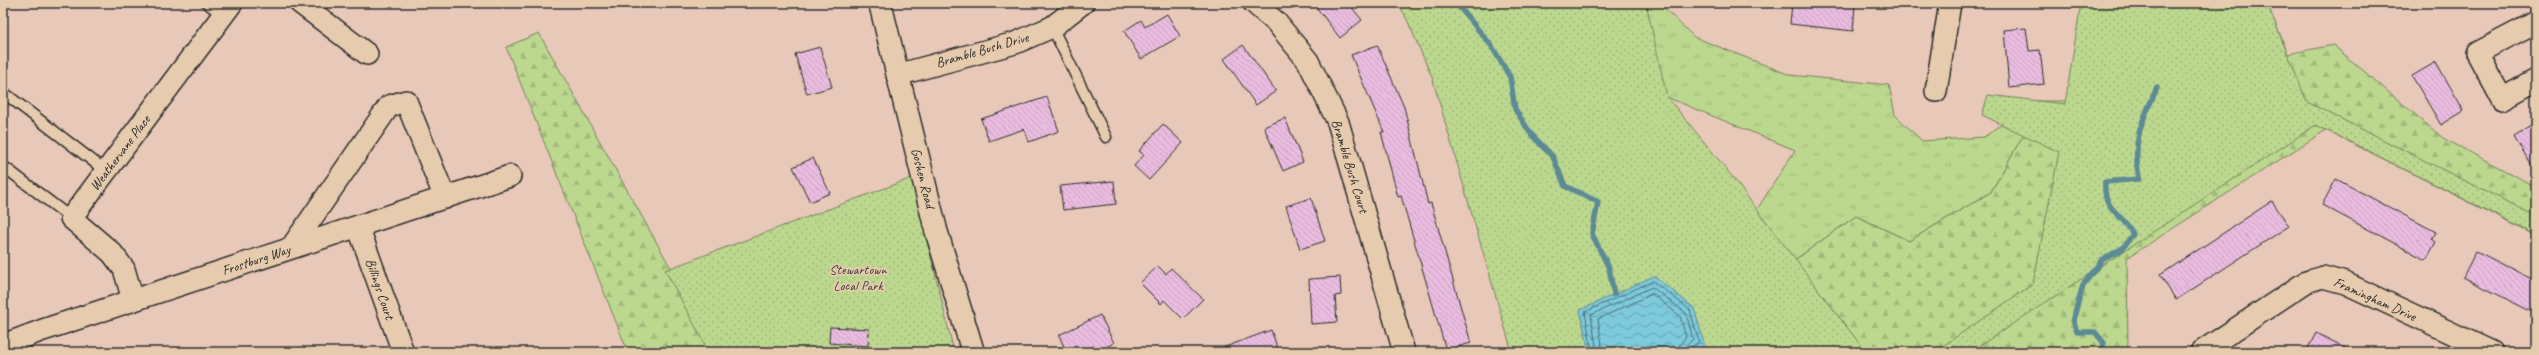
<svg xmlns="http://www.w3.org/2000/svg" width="2539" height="355" font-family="Caveat,sans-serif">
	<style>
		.grass { fill: url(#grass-tufts); stroke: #74815c }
		.forest { fill: url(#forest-firs); stroke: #74815c }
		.park { fill: url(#park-dots); stroke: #74815c }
		.water { fill: url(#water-waves); stroke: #5c8a95 }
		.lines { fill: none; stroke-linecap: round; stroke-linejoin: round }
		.shore { stroke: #4c6b72; stroke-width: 1 }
		.stream { stroke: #5c8a95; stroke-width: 5.5 }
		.building { fill: url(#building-back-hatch); stroke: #2b2b2b }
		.lane-casing { stroke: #2b2b2b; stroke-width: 13 }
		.street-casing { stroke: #2b2b2b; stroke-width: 24 }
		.secondary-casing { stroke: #2b2b2b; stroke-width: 25 }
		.lane { stroke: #e7cbae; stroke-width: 10 }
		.street { stroke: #e7cbae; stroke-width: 21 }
		.secondary { stroke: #e7cbae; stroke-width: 22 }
		.labels { text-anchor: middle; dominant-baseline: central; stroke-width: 3.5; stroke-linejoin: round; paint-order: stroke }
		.street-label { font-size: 14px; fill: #2b2b2b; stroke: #e7cbae }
		.park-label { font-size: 14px; fill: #3a3c35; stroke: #e7cbae }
	</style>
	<defs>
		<pattern id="grass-tufts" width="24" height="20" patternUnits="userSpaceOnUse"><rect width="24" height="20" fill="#bcd78e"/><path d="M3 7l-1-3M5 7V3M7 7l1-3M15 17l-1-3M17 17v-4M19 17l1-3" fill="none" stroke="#a2b97b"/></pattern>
		<pattern id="forest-firs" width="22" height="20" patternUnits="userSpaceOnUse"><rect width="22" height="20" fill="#bcd78e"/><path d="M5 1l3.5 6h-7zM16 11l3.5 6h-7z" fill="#a2b97b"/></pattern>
		<pattern id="park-dots" width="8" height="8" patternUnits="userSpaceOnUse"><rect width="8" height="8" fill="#bcd78e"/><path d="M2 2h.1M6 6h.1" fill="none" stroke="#a2b97b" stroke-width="1.8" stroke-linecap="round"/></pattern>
		<pattern id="water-waves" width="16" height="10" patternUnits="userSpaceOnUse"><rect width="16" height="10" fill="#7dcadc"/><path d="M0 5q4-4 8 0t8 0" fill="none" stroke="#67a4b3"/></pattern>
		<pattern id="building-back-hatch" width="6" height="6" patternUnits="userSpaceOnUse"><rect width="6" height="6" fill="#eabce0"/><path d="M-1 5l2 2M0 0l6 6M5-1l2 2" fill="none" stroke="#c9a2c0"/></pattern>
	</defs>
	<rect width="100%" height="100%" fill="#e8c8b8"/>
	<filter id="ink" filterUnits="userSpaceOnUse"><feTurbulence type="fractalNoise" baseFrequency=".025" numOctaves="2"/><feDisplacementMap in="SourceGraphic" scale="8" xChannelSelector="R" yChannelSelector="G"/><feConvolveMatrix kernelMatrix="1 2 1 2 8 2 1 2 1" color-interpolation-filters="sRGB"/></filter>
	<g filter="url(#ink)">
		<path class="grass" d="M1601,3H1659L1694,37L1790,75L1889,85L1895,115L1922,141L1984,137L2035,101H2067L2021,139L1991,192L1909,241L1856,216L1751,291L1694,308L1795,150L1647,89Z"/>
		<path class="forest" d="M2267,3L2288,54L2333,45L2443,138L2536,187V236L2326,130L2127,258L2128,352H1804L1751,291L1856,216L1909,241L1991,192L2021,139L2067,101Z
			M539,33L718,352H628L506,47Z"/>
		<path class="park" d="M1396,3H1646L1667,97L1723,165L1866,352H1512L1432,77L1405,15Z
			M2081,3H2267L2307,102L2536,216V235L2316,125L1970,352H1934L2033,284L2059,152L1982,115L1988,95L2065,104Z
			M912,178L954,352H709L665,270Z"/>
		<path class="water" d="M1654,276L1694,308L1705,346L1690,352H1589L1580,310Z"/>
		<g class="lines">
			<path class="shore" d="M1592,352L1585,312L1653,281L1690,310L1699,342L1691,347L1690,352
				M1597,352L1591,315L1652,287L1686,313L1693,339L1687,345L1685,352
				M1603,352L1598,319L1652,294L1680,316L1686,337L1680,344L1679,352"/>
			<path class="stream" d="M1456,3L1491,45L1510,77L1515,109L1531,134L1553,157L1565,186L1598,202L1592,234L1609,268L1614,294
				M2101,352L2104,343L2095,332H2077L2073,320L2083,285L2102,260L2123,248L2133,234C2121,211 2103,212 2105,182L2139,179C2132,140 2141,123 2157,88"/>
		</g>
		<path class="building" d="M1313,3H1348L1362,20L1340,38Z
			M1792,3L1855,5L1853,31L1790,24Z
			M1167,14L1180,36L1141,59L1124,31L1141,20L1145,27Z
			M2026,28L2029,51L2040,50L2044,84L2009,88L2004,30Z
			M1243,45L1276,91L1256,105L1224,59Z
			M1377,45L1404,107L1428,204L1431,203L1471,343L1446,350L1401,196L1398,197L1381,132H1384L1351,55Z
			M820,47L832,87L807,94L795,54Z
			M2436,62L2464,111L2441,125L2412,76Z
			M1047,97L1059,131L1029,142L1024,129L989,141L981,119Z
			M1285,118L1303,162L1283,171L1264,127Z
			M2536,123V173L2514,136Z
			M1163,124L1183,143L1149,180L1134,166L1144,155L1139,151Z
			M813,158L830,193L810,202L793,167Z
			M2336,179L2436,232L2432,239L2436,242L2426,260L2322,205Z
			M1114,181L1116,204L1063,210L1060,186Z
			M1311,198L1325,241L1300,249L1286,206Z
			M2272,201L2289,226L2176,300L2160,275Z
			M2476,251L2536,281V314L2463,277Z
			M1158,266L1166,274L1171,268L1203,299L1183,319L1164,300L1161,304L1140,283Z
			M1340,277L1341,295L1335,296L1337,322L1311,324L1309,279Z
			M1100,315L1114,343L1096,352L1093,346L1081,352H1066L1059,335Z
			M830,327L869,329L868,346L829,343Z
			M1271,330L1279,352H1218L1217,350Z
			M2316,333L2354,352H2306Z"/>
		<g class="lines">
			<g class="lane-casing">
				<path id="lane" d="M207,3L223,15
					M1052,27L1106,137
					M3,92L106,171
					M3,166L71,218"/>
			</g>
			<g class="street-casing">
				<path id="street" d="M300,3L367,54
					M1254,3L1276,22L1308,61L1338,122L1404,352
					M2536,22L2477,53L2502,99L2536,80
					M897,75L1015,43L1052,27L1083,3
					M1936,91L1950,3
					M358,226L403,352
					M291,248L389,106L406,101L445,198
					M133,300L124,269L112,253L71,218L232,3
					M3,345L43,330L510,176
					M2201,352L2306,282L2323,277L2345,283L2492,352"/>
			</g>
			<g class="secondary-casing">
				<path id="secondary" d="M880,3L936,230L973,352"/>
			</g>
			<use href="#lane" class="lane"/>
			<use href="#street" class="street"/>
			<use href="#secondary" class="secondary"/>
		</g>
	</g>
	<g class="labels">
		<g class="street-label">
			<text transform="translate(982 50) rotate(-16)">Bramble Bush Drive</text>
			<text transform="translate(120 153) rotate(-53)">Weathervane Place</text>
			<text transform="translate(1350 166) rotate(73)">Bramble Bush Court</text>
			<text transform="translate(923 178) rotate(76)">Goshen Road</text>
			<text transform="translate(256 260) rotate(-18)">Frostburg Way</text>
			<text transform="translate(380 289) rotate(71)">Billings Court</text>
			<text transform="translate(2375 299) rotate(24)">Framingham Drive</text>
		</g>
		<g class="park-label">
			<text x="858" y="269">Stewartown<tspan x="858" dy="16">Local Park</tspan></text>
		</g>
	</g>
	<rect width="2539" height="355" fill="none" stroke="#e7cbae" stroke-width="16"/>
	<rect x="8" y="8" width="2523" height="339" fill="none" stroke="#2b2b2b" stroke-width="1.5" filter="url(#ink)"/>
</svg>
